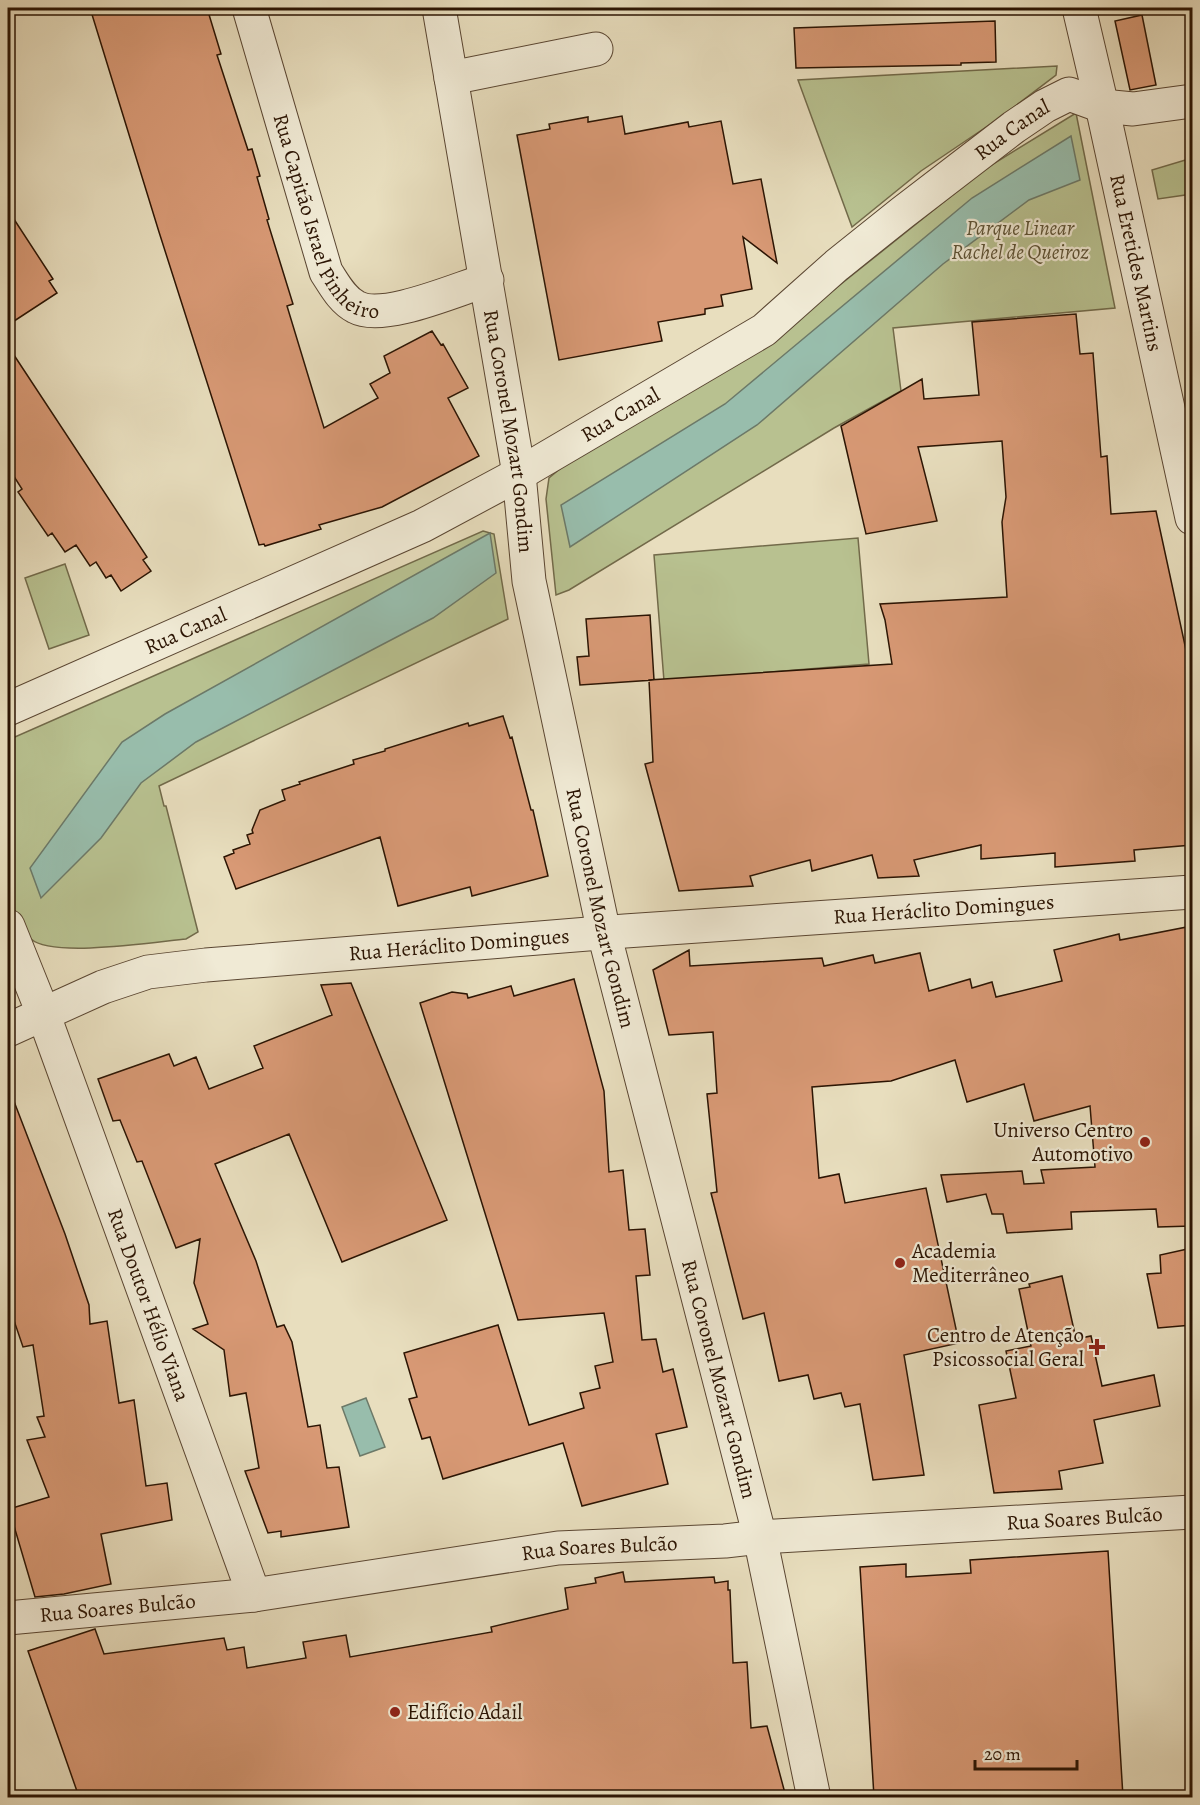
<svg xmlns="http://www.w3.org/2000/svg" width="1200" height="1805" font-family="Alegreya,serif">
	<style>
		.green { fill: #b8c190; stroke: #726a4a; stroke-width: 1.5 }
		.water { fill: #98bdac; stroke: #6c7968; stroke-width: 1.5 }
		.building { fill: #d89975; stroke: #2b1403; stroke-width: 1.5 }
		.lines { fill: none; stroke-linecap: round; stroke-linejoin: round }
		.street-casing { stroke: #5a4632; stroke-width: 35 }
		.street { stroke: #f0ead5; stroke-width: 33 }
		.poi-dot { fill: #8f2418; stroke: #f0ead5; stroke-width: 2 }
		.labels { text-anchor: middle; dominant-baseline: central; stroke-width: 4.5; stroke-linejoin: round; paint-order: stroke }
		.street-label { font-size: 21px; fill: #2b1403; stroke: #f0ead5 }
		.park-label { font-size: 21px; font-style: italic; fill: #5c5134; stroke: #f0ead5 }
		.poi-label { font-size: 21px; fill: #2b1403; stroke: #f0ead5; text-anchor: end }
	</style>
	<rect width="100%" height="100%" fill="#e8debe"/>
	<filter id="stains"><feTurbulence type="fractalNoise" baseFrequency=".00333" numOctaves="4"/><feColorMatrix values="0 0 0 0 .2 0 0 0 0 .09 0 0 0 0 .02 0 0 0 .5 -.17"/></filter>
	<radialGradient id="worn" r=".72"><stop offset=".6" stop-color="#630" stop-opacity="0"/><stop offset="1" stop-color="#630" stop-opacity=".3"/></radialGradient>
	<path class="green" d="M1057,66L1056,75L1001,117L921,171L852,227L798,80Z
		M1076,113L1115,308L893,328L901,391L834,428L569,590L556,595L546,499L549,478L573,458L806,312L985,169Z
		M1192,158V194L1158,199L1152,170Z
		M483,531L494,534L508,619L159,786L164,806H166L198,932L186,939C155,942 52,958 31,939C19,929 13,914 8,900V740Z
		M858,538L869,664L664,681L654,555Z
		M65,564L89,635L49,649L25,578Z"/>
	<path class="water" d="M1071,136L1080,180L1029,200L943,264L757,425L570,547L561,505L725,404L972,198Z
		M490,533L496,573L433,618L196,742L141,783L101,838L41,898L30,868L122,742L165,714Z
		M366,1398L385,1447L360,1456L342,1407Z"/>
	<path class="building" d="M90,8H207L221,54L217,55L248,150L252,149L260,176L257,177L269,219L267,220L293,304L287,306L324,428L378,398L370,384L390,373L384,356L432,331L441,345L443,344L468,388L448,398L479,456L382,507L319,525L321,529L265,546L264,544L259,545L159,232Z
		M1142,15L1156,85L1130,90L1115,21Z
		M995,21L996,62L961,63V65L796,68L794,28Z
		M622,116L625,134L688,122L689,127L721,121L733,184L761,179L777,263L743,237L752,289L721,295L723,306L705,309V314L658,322L662,341L559,360L517,135L550,129L549,124L588,117V122Z
		M8,210L53,279L49,281L57,293L8,325Z
		M1076,314L1080,354L1093,353L1101,457L1107,456L1111,514L1156,511L1169,571L1192,678V845L1134,850L1135,861L1055,867V853L981,859V845L914,860L919,876L878,878L872,855L812,871L810,860L750,876L753,886L679,891L645,764L653,762L649,680L892,664L885,620L880,604L1007,597L1002,522L1006,497L1002,441L918,447L937,521L866,534L841,426L922,379L924,399L979,395L972,322Z
		M8,346L147,557L143,560L151,571L121,591L111,575L106,578L96,562L90,566L76,545L65,552L52,533L48,536L18,492L22,489L8,467Z
		M650,615L654,680L580,685L577,657L589,656L586,619Z
		M503,716L510,738L512,737L531,810H533L548,876L472,896L470,887L398,906L380,837L236,889L224,857L234,853L233,850L250,844L247,835L253,833L252,830L260,810L285,800L282,790L300,784L299,782L354,764L353,760L385,751V749L468,723L469,726Z
		M1192,926V1226L1158,1227L1156,1209L1071,1212L1072,1229L1007,1233L1003,1214H992L986,1194L947,1202L941,1175L1022,1171L1024,1184L1044,1183L1041,1170L1095,1167L1090,1106L1034,1121L1024,1084L967,1102L955,1060L891,1081L812,1087L819,1178L839,1174L845,1203L926,1188L959,1343L904,1355L924,1475L873,1480L860,1404L845,1407L841,1393L814,1399L808,1375L779,1381L764,1313L743,1319L711,1193L717,1192L707,1094L717,1093L713,1032L669,1035L653,970L689,950L690,966L822,958L824,966L873,955L875,963L920,953L929,991L970,979L972,988L992,982L996,997L1062,981L1054,950L1119,934L1120,940Z
		M574,979L604,1091L609,1172L623,1170L629,1230L645,1229L650,1275L636,1276L642,1340L656,1339L663,1372L673,1369L687,1427L656,1434L668,1484L582,1506L563,1443L443,1479L430,1437L422,1439L409,1399L417,1397L404,1353L498,1325L529,1425L584,1408L580,1393L600,1388L595,1366L613,1362L604,1313L518,1320L420,1003L452,992L467,994L468,998L511,986L514,996Z
		M351,983L447,1220L342,1262L289,1134L215,1164L256,1261L277,1327L284,1325L292,1342L308,1427L320,1425L327,1468L339,1467L349,1527L281,1537V1531L268,1533L245,1471L259,1468L246,1393L230,1396L224,1350L193,1329L208,1324L194,1283L200,1239L176,1248L142,1161L137,1162L120,1120L113,1121L98,1079L169,1054L174,1066L196,1057L209,1089L263,1068L254,1046L332,1015L321,985Z
		M8,1091H10L65,1234L89,1305L90,1324L107,1321L119,1403L134,1400L146,1486L167,1483L172,1520L101,1534L111,1584L64,1594L35,1597L9,1509L49,1497L27,1440L45,1437L37,1417L44,1416L33,1345L23,1347L8,1303Z
		M1192,1248V1325L1158,1328L1147,1274L1161,1273L1160,1255Z
		M1062,1276L1076,1339L1091,1336L1102,1386L1154,1375L1160,1406L1094,1420L1103,1463L1059,1471L1062,1489L994,1493L979,1405L1016,1398L1006,1351L1031,1346L1019,1289L1030,1287L1029,1284Z
		M1108,1551L1123,1797H874L860,1567L906,1564V1577L971,1573L970,1560Z
		M623,1572L625,1582L714,1577L715,1583L728,1581V1590H730L733,1663L747,1662L751,1728L767,1726L786,1797H79L28,1651L95,1629L104,1654L224,1638L227,1650L244,1647L247,1668L306,1658L303,1642L346,1635L350,1657L492,1632L491,1627L568,1609L565,1588L596,1583L595,1578Z"/>
	<g class="lines">
		<g class="street-casing">
			<g id="street">
				<path id="s1" d="M249,8L326,272C334,284 342,300 356,307C383,322 457,289 487,280"/>
				<path id="s2" d="M439,8L519,474L529,581L604,933L760,1537L814,1798"/>
				<path id="s3" d="M1079,8L1102,106L1192,518"/>
				<path d="M451,78L596,49"/>
				<path id="s4" d="M8,709L422,526L519,474L764,330L837,265L902,213L1014,127L1045,106L1069,94L1102,106L1133,109L1192,101"/>
				<path id="s5" d="M8,926L43,1013L254,1595"/>
				<path id="s6" d="M8,1030L103,987L148,972L206,965L625,931L1192,892"/>
				<path id="s7" d="M8,1618L254,1595L558,1548L725,1541L760,1537L1192,1512"/>
			</g>
		</g>
		<use href="#street" class="street"/>
	</g>
	<g class="poi-dot">
		<circle cx="1145" cy="1142" r="6"/>
		<circle cx="900" cy="1263" r="6"/>
		<path d="M1094 1338h6v6h6v6h-6v6h-6v-6h-6v-6h6z"/>
		<circle cx="395" cy="1712" r="6"/>
	</g>
	<g class="labels">
		<g class="street-label">
			<text stroke="none"><textPath href="#s4" startOffset="1166">Rua Canal</textPath></text>
			<text stroke="none"><textPath href="#s1" startOffset="228">Rua Capitão Israel Pinheiro</textPath></text>
			<text stroke="none"><textPath href="#s3" startOffset="261">Rua Eretides Martins</textPath></text>
			<text stroke="none"><textPath href="#s4" startOffset="680">Rua Canal</textPath></text>
			<text stroke="none"><textPath href="#s2" startOffset="429">Rua Coronel Mozart Gondim</textPath></text>
			<text stroke="none"><textPath href="#s4" startOffset="194">Rua Canal</textPath></text>
			<text stroke="none"><textPath href="#s2" startOffset="915">Rua Coronel Mozart Gondim</textPath></text>
			<text stroke="none"><textPath href="#s6" startOffset="950">Rua Heráclito Domingues</textPath></text>
			<text stroke="none"><textPath href="#s6" startOffset="464">Rua Heráclito Domingues</textPath></text>
			<text stroke="none"><textPath href="#s5" startOffset="404">Rua Doutor Hélio Viana</textPath></text>
			<text stroke="none"><textPath href="#s2" startOffset="1401">Rua Coronel Mozart Gondim</textPath></text>
			<text stroke="none"><textPath href="#s7" startOffset="1082">Rua Soares Bulcão</textPath></text>
			<text stroke="none"><textPath href="#s7" startOffset="596">Rua Soares Bulcão</textPath></text>
			<text stroke="none"><textPath href="#s7" startOffset="110">Rua Soares Bulcão</textPath></text>
		</g>
		<g class="park-label">
			<text x="1020" y="228">Parque Linear<tspan x="1020" dy="24">Rachel de Queiroz</tspan></text>
		</g>
		<g class="poi-label">
			<text x="1133" y="1130">Universo Centro<tspan x="1133" dy="24">Automotivo</tspan></text>
			<text x="912" y="1251" text-anchor="start">Academia<tspan x="912" dy="24">Mediterrâneo</tspan></text>
			<text x="1084" y="1335">Centro de Atenção<tspan x="1084" dy="24">Psicossocial Geral</tspan></text>
			<text x="407" y="1712" text-anchor="start">Edifício Adail</text>
		</g>
	</g>
	<rect width="1200" height="1805" fill="none" stroke="#e8debe" stroke-width="30"/>
	<rect x="9" y="9" width="1182" height="1787" fill="none" stroke="#2b1403" stroke-width="3"/>
	<rect x="15" y="15" width="1170" height="1775" fill="none" stroke="#2b1403" stroke-width="1.5"/>
	<path d="M975 1760v9h102v-9" fill="none" stroke="#2b1403" stroke-width="3"/>
	<text x="984" y="1760" font-size="18" fill="#2b1403" stroke="#f0ead5" stroke-width="4.5" paint-order="stroke">20 m</text>
	<rect width="100%" height="100%" filter="url(#stains)"/>
	<rect width="100%" height="100%" fill="url(#worn)"/>
</svg>
